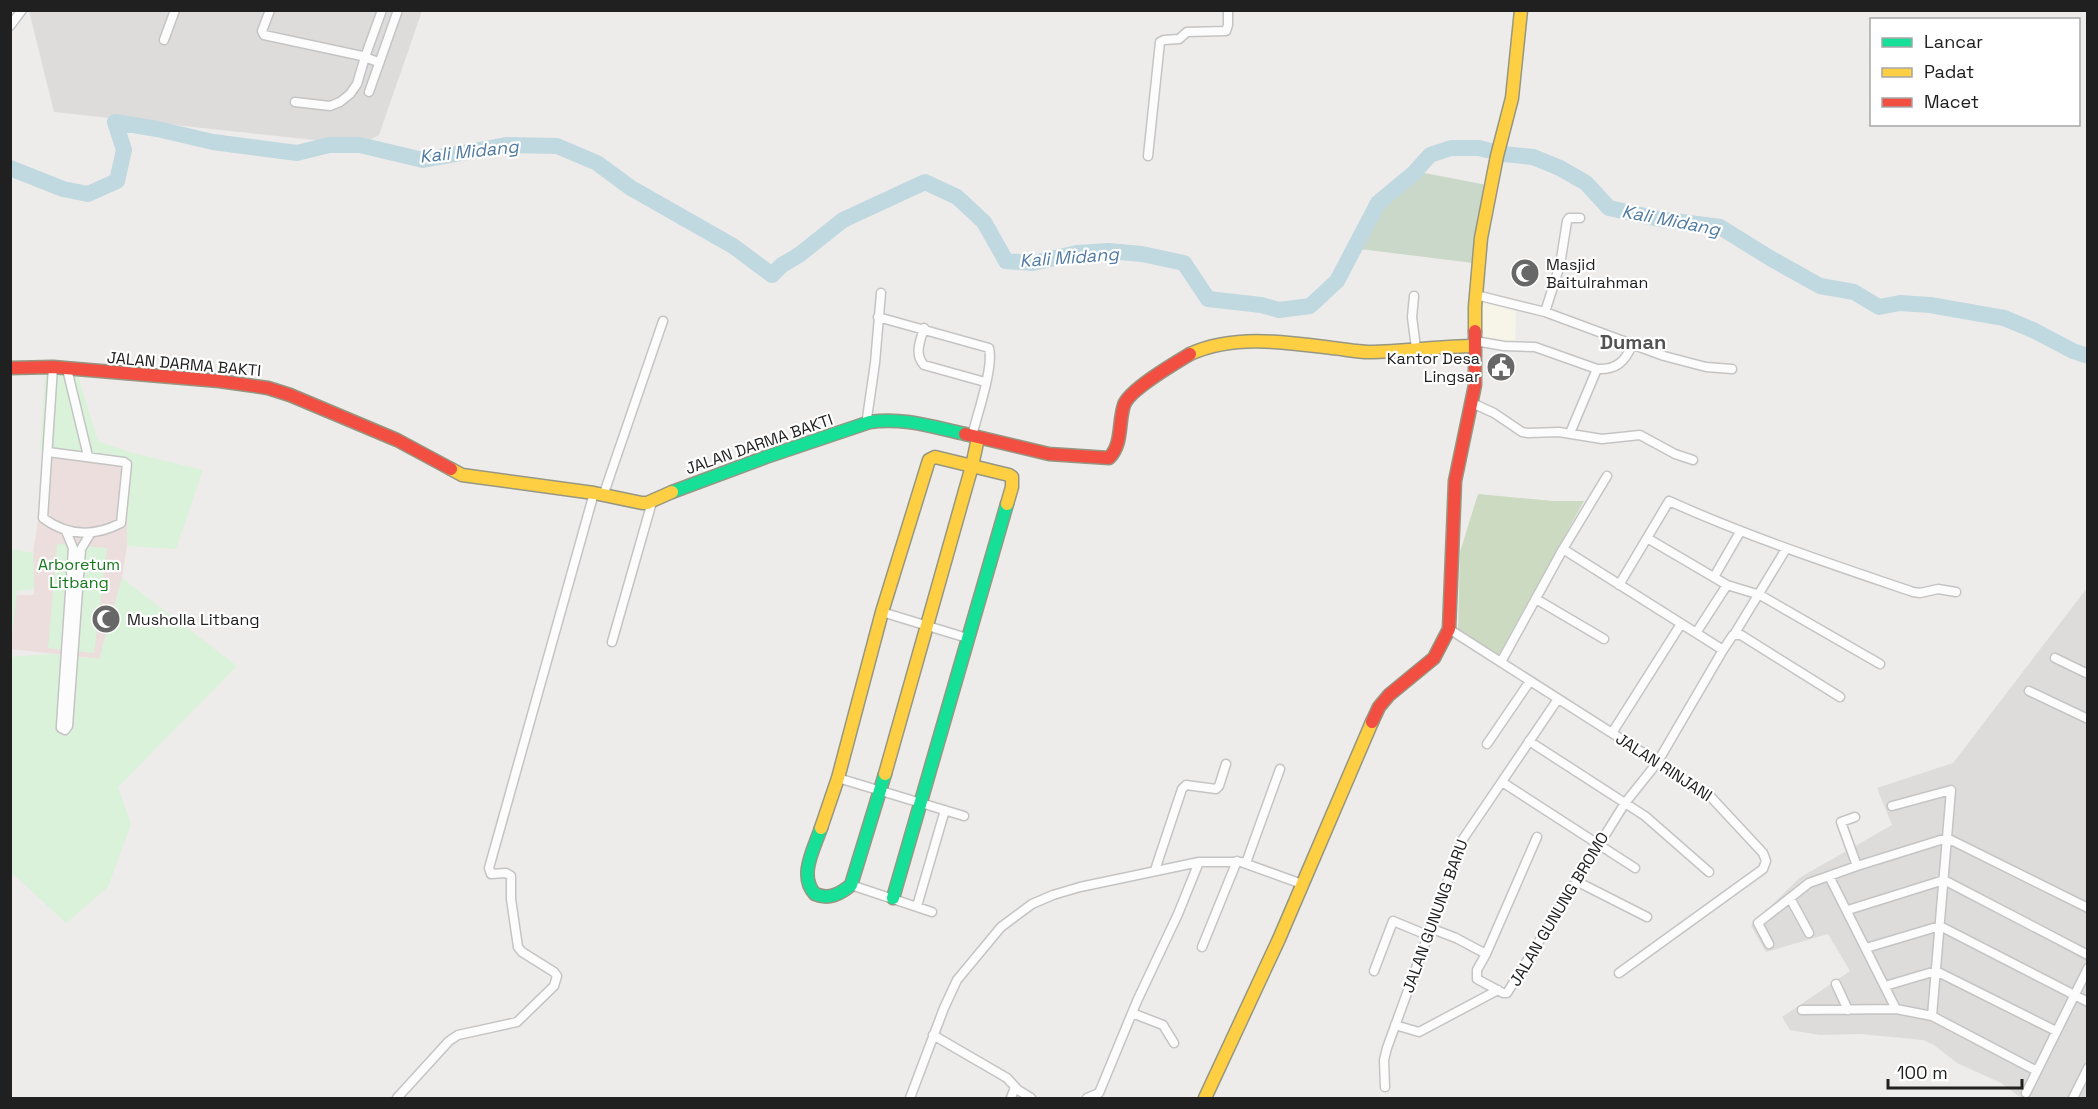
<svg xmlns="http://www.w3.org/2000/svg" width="2098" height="1109" font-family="'Space Grotesk',sans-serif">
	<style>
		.residential { fill: #dddcdb }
		.commercial { fill: #ebdedd }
		.education { fill: #f6f5e7 }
		.forest { fill: #cbdac1 }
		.cemetery { fill: #c9d8c9 }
		.park { fill: #daf2d9 }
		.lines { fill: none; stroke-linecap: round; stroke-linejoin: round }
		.river { stroke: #c0d8df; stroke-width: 16 }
		.street-casing { stroke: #c5c4c4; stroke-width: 11 }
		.fast-casing { stroke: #969783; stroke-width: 15 }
		.slow-casing { stroke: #969783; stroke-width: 15 }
		.jam-casing { stroke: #969783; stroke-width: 15 }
		.street { stroke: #fcfcfc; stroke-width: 8 }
		.fast { stroke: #16e098; stroke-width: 12 }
		.slow { stroke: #ffcf43; stroke-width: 12 }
		.jam { stroke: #f24e42; stroke-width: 12 }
		.labels { text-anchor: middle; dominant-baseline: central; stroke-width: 4.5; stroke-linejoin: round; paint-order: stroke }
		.poi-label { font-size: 16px; fill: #202020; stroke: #fff; text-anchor: start }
		.street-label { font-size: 16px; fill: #202020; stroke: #fff }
		.park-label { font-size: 16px; fill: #15781b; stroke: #fff }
		.water-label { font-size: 18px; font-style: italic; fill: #507aa1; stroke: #fff }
		.quarter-label { font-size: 20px; font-weight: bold; fill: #535353; stroke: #fff }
	</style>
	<rect width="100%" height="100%" fill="#eeecea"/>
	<path class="residential" d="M29,11H422L379,135L360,145L54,112Z
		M2087,588V1098H2021L2001,1083L1957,1063L1934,1045L1923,1040L1860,1034L1820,1035L1790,1030L1782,1017L1850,971L1828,934L1766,952L1751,926L1799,878L1892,825L1877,788L1953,763Z"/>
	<path class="commercial" d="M48,452L88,456L128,468L127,546L122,578L100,659L11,649L15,595H34L33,553Z"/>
	<path class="education" d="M1483,300L1516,311L1515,346L1482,339Z"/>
	<path class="forest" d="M1478,494L1553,501H1584L1497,658L1458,631L1460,552Z"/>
	<path class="cemetery" d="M1419,172L1487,185L1473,263L1360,249L1382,204Z"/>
	<path class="park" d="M45,372L78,376L98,441L129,452L203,470L176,549L127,546L128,459L127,464L40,450Z
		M57,544L107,548L94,653L48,648Z
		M11,549L33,553L34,589L17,591L11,646Z
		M122,578L237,666L118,787L131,824L108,887L66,923L11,872L10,657L50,654L99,659Z"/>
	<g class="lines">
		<path class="river" d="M10,168L63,189L88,194L117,181L124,150L115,122L157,129L213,142L297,153L329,145H360L423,160L506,145L557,146L597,163L631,188L733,246L772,275L782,265L799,255L843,220L925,182L957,197L984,222L1006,261L1033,263L1077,253L1108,251L1142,254L1184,263L1208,299L1261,305L1279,310L1310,306L1337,281L1378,203L1414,173L1430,155L1451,148H1479L1503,154L1533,157L1560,168L1586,183L1609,208L1659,219L1720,227L1770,258L1820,286L1854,292L1879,307L1900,303L1930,305L2004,318L2033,330L2073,351L2088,356"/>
		<g class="street-casing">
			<path id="street" d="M270,10L262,31L264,35L362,56L378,62
				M10,26L22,10
				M164,40L175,10
				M369,92L398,10
				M295,102L330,106L340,102L350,94L357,84L365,57L382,10
				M1148,156L1160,42L1164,40L1179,39L1187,32L1226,31L1228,25V10
				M1476,295L1545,312L1664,356L1706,367L1732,369
				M1414,296L1412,317L1416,348
				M1545,312L1560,265L1567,221L1569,218H1580
				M878,317L989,348C994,367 977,415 972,436
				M924,328C920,342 914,354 924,365L985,382
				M1475,341L1504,346L1535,347L1597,369
				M67,369L88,456
				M1472,403L1494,413L1522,432L1528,433L1559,432L1602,439L1640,435L1675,454L1693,460
				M866,425L875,363L881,293
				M1570,433L1597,369C1616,370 1625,362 1632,345
				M48,452L124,462L127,464L121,523C94,537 67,536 43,518L53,367
				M603,496L663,321
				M66,531L73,548L61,725V728L65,730L68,726L81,549L90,534
				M1647,538L1727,585L1760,595L1774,603L1880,664
				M1563,549L1723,650L1733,635H1741L1840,697
				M1714,577L1740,532
				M1619,585L1669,501C1749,537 1831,564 1913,592L1920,593L1938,589L1956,592
				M1536,599L1604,639
				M882,612L967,638
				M1449,629L1709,795L1763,853L1766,861L1763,869L1619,973
				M1696,633L1727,585
				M1735,633L1786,549
				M612,642L652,502
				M2055,658L2088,674
				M1501,662L1563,549L1607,476
				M2029,691L2088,719
				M1612,733L1681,624
				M1529,741L1645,816L1709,872
				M1487,744L1530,681
				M838,778L964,816
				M1502,782L1635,868
				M1892,806L1951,790L1932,1016
				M1855,817L1841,822L1857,866L1947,838L2088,908
				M1246,863L1280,769
				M1155,870L1182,789L1186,785L1216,789L1219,786L1226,764
				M1829,876L1896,1009
				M1576,881L1647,917
				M851,885L932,912
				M1790,898L1809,933
				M917,906L945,810
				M1848,910L1944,880L2088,955
				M1430,928L1456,938L1486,954L1537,837
				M1769,944L1758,923L1809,883L1857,866
				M1202,947L1237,861
				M1866,948L1940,926L2088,1002
				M1486,954L1477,970V979L1503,993H1507L1625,803L1657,763L1723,650
				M1374,971L1393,921L1427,935
				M1836,984L1848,1010
				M1885,986L1936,971L2056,1031
				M1802,1010L1896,1009L1932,1016L2037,1071
				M1132,1013L1163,1025L1174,1043
				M1395,1025L1419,1032L1498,990
				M933,1035L1007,1078L1018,1090L1031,1098
				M1385,1087L1384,1060L1387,1048L1463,839L1558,699
				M2026,1093L2088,968
				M397,1098L449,1041L458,1035L517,1022L554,986L557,976L554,972L522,952L518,947L511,899V876L506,873L491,874L489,868L594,493
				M910,1098L944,1008L957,980L1001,927L1032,904L1053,895L1080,887L1199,862H1241L1302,884
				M1011,1098L1015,1087
				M1087,1098L1099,1093L1137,1001L1178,914L1199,862
				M2073,1098L2088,1068"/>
		</g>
		<g class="fast-casing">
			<path id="fast" d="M672,492L766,457L870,422C903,417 933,427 965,434
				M821,828C814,849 798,876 815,894C829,900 840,894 851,885L885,774
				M893,898L1007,504"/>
		</g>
		<g class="slow-casing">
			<path id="slow" d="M1475,331V307L1481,238L1497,156L1512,98L1521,10
				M1190,354C1234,334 1285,342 1332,348C1344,349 1356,352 1369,352C1404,352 1439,346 1475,346
				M451,469L462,475L594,493L642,503H647L672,492
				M885,774L972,466L978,438
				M821,828L838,778L882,612L929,460L935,457L1009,475L1012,477V487L1007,504
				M1205,1098L1279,939L1372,722"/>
		</g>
		<g class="jam-casing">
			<path id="jam" d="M10,368L53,367L219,381L268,388L290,395L397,440L451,469
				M965,434L1049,454L1109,458C1123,444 1118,423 1124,405C1129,390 1175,363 1190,354
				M1372,722L1379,707L1389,695L1434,658L1449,629L1455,481L1475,385V331"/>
		</g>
		<use href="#street" class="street"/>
		<use href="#fast" class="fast"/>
		<use href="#slow" class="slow"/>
		<use href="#jam" class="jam"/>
	</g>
	<defs>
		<g id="mosque-disc" transform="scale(1.5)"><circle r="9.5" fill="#686767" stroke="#fff"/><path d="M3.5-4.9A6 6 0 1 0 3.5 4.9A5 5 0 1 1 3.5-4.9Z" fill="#fff"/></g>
		<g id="civic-disc" transform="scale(1.5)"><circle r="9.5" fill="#686767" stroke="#fff"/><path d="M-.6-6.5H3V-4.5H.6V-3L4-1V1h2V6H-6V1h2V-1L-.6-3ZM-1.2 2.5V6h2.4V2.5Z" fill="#fff"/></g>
	</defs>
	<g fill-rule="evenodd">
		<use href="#mosque-disc" x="1525" y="273"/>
		<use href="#civic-disc" x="1501" y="367"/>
		<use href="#mosque-disc" x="106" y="619"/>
	</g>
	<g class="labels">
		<g class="poi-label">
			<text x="1546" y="264">Masjid<tspan x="1546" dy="18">Baitulrahman</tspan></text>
			<text x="1480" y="358" text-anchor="end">Kantor Desa<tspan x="1480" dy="18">Lingsar</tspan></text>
			<text x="127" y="619">Musholla Litbang</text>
		</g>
		<g class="street-label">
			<text transform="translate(184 364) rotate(5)">JALAN DARMA BAKTI</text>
			<text transform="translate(759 444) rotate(-19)">JALAN DARMA BAKTI</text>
			<text transform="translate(1664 767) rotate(33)">JALAN RINJANI</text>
			<text transform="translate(1559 909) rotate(-59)">JALAN GUNUNG BROMO</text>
			<text transform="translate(1435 916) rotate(-70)">JALAN GUNUNG BARU</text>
		</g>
		<g class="park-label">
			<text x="79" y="564">Arboretum<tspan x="79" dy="18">Litbang</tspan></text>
		</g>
		<g class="water-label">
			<text transform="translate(469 151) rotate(-6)">Kali Midang</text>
			<text transform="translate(1671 220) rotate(11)">Kali Midang</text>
			<text transform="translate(1069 257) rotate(-4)">Kali Midang</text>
		</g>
		<g class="quarter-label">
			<text x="1633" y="342">Duman</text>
		</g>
	</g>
	<rect width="2098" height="1109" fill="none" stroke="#202020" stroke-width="24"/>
	<rect x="1870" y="18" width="210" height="108" fill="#ffffff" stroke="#a6a6a6" stroke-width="1.5"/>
	<rect x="1882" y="38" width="30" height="9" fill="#16e098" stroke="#a6a6a6" stroke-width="1.5"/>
	<text x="1924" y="48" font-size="18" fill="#202020">Lancar</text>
	<rect x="1882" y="68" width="30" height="9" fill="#ffcf43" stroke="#a6a6a6" stroke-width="1.5"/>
	<text x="1924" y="78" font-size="18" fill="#202020">Padat</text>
	<rect x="1882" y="98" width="30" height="9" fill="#f24e42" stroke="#a6a6a6" stroke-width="1.5"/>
	<text x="1924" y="108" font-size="18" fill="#202020">Macet</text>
	<path d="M1888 1079v9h134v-9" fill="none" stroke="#202020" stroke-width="3"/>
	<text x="1897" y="1079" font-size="18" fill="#202020" stroke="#ffffff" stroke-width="4.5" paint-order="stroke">100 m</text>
</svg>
